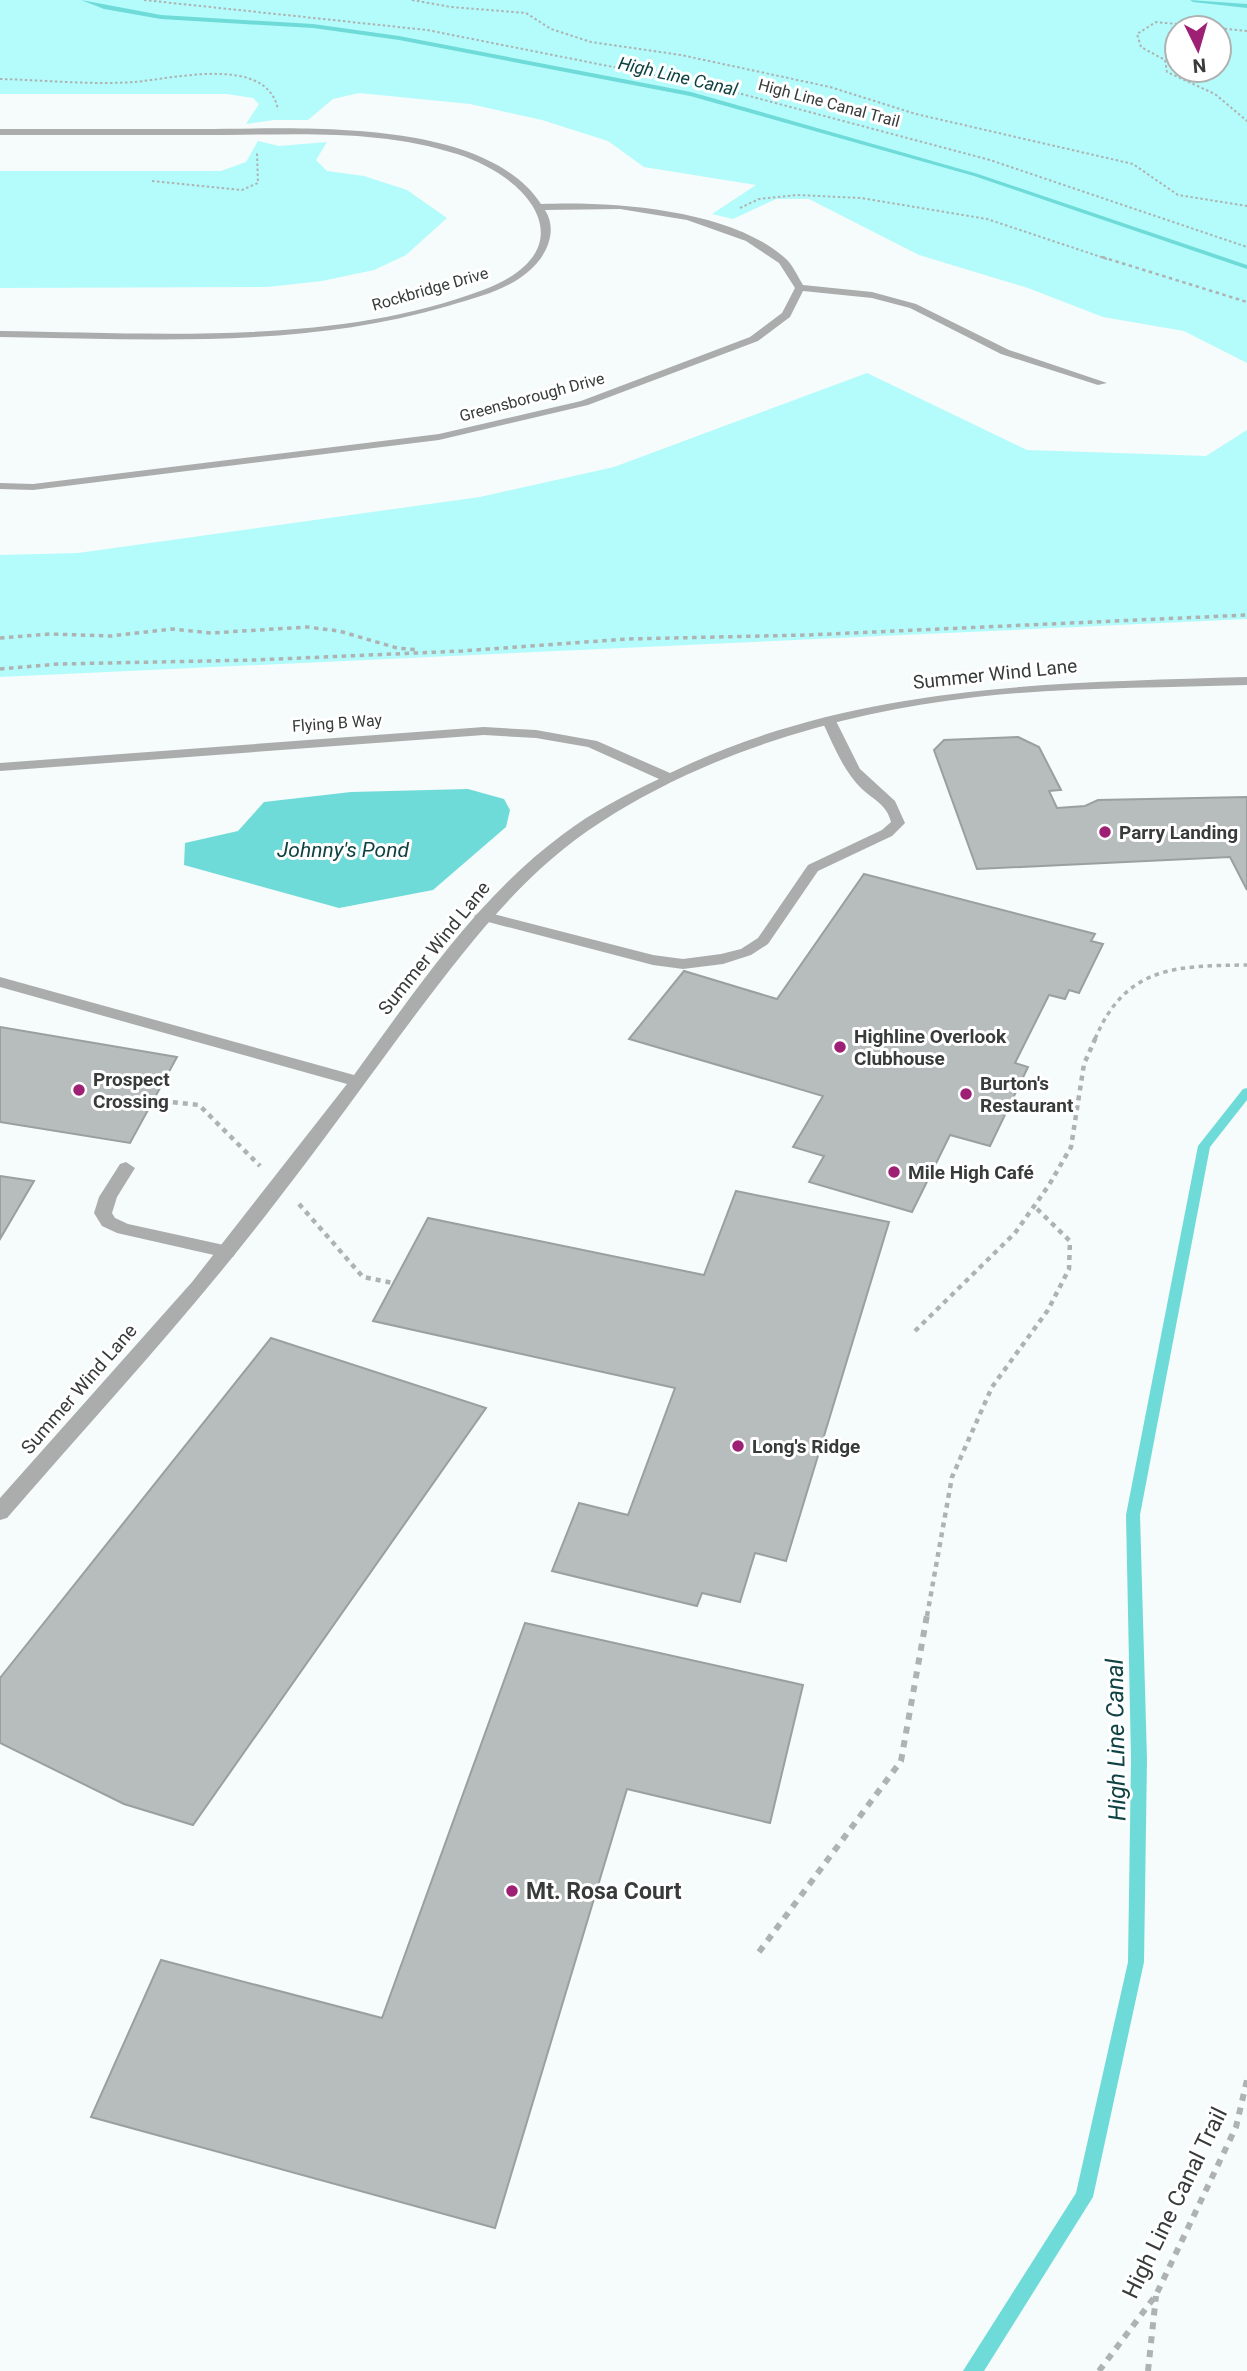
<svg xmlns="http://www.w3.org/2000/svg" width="1247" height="2371" font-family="Roboto,sans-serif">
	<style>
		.green { fill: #b3fcfb; fill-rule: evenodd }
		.water { fill: #6edbd9 }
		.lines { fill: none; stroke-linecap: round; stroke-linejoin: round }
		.stream { fill: #6edbd9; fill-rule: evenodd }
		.building { fill: #b7bcbc; stroke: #9a9f9f; stroke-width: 2 }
		.path-far4 { stroke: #aeb2b2; stroke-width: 2; stroke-dasharray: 2.5 2.5; stroke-linecap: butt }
		.path-far3 { stroke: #aeb2b2; stroke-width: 2.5; stroke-dasharray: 3.5 3.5; stroke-linecap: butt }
		.path-far2 { stroke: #aeb2b2; stroke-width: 3.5; stroke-dasharray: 4.5 4.5; stroke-linecap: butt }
		.path-far1 { stroke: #aeb2b2; stroke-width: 4.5; stroke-dasharray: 5 5; stroke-linecap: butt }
		.path { stroke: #aeb2b2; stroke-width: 6; stroke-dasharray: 7 7; stroke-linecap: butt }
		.service { fill: #abadad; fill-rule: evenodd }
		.minor { fill: #abadad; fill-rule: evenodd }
		.poi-dot { fill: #9d2075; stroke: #fff; stroke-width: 2.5 }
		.labels { text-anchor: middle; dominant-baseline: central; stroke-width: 6; stroke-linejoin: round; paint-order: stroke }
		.far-street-label { font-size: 16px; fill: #393b3b; stroke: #fff }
		.far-water-label { font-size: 18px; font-style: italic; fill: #0f4242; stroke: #fff }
		.street-label { font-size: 19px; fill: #393b3b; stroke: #fff }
		.poi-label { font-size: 19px; font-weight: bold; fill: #393b3b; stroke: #fff; text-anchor: start }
		.water-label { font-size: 21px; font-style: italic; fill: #0f4242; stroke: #fff }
		.near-poi-label { font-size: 23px; font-weight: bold; fill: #393b3b; stroke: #fff; text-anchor: start }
		.near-street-label { font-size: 23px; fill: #393b3b; stroke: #fff }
		.near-water-label { font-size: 24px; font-style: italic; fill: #0f4242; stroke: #fff }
	</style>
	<rect width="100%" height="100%" fill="#f6fbfb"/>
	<path class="green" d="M0,0H1247V363L1184,331L1103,317L1028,288L919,255L809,199H776L733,219L712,214L756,185L644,167L608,141L542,120L470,104L359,93L333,99L308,120H274L246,124L259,104L253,98L227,94H0ZM1177,28H1219V70H1177Z
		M258,141L279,146L327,142L316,160L327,171L364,176L407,190L447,218L406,255L374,270L322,281L267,287L0,288V171H221L246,162Z
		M867,373L1027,450L1206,456L1247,430V619L0,677V555L78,553L480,497L614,467Z"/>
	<path class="water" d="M468,789L504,799L510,810L506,827L433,890L339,908L184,865L185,843L238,831L264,802L351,792Z"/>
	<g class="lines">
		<path class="stream" d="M81,0L161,15L313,24L399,36L691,92L978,174L1247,265V269L974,176L690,96L399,40L313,28L161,19L104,9Z
			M1190,0L1247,4V8L1193,2Z
			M1247,1088V1100L1210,1147L1140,1515L1147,1759L1144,1962L1093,2197L984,2371H963L1076,2193L1128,1962L1131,1759L1126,1515L1198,1146L1243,1089Z"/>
	</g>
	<path class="building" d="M1018,737L1039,747L1061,790L1049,791L1057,808L1085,806L1098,800L1247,797V890L1230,857L977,869L934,750L944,740Z
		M864,874L1095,934L1091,941L1103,944L1079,993L1069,990L1065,999L1049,995L1015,1063L1028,1067L990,1146L950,1135L912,1212L809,1182L824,1156L793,1147L823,1096L629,1039L684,971L777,999Z
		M0,1027L177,1057L130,1143L0,1122Z
		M0,1176L34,1181L0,1239Z
		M736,1191L889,1222L786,1561L755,1553L740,1602L702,1593L697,1606L552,1571L579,1503L628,1515L675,1388L373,1321L428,1218L704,1275Z
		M271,1338L486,1408L193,1825L124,1804L0,1743V1678Z
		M525,1623L803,1685L770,1823L627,1789L495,2228L91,2117L161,1960L382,2018Z"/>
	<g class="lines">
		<path class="path-far4" d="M144,0L427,30L719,88L990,160L1247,247
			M412,0L451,7L526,13L551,29L591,42L681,55L830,87L916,114L1133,164L1178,195L1247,206
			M1247,31L1156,22L1137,34L1141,47L1165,60L1167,72L1215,94L1247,121
			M0,79C44,80 90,85 134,82C172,79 268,54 278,110
			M152,181L242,190L258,183L257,153
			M740,208L759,199L797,195L861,198L987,219L1107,259"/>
		<path class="path-far3" d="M1102,257L1247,302"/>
		<path class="path-far2" d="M0,638L50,634L111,636L172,629L211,633L307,627L339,631L397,648L419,650
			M0,669L58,664L255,660L462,651L627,639L808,635L1247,615
			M1095,1039C1126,965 1177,966 1247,965"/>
		<path class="path-far1" d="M153,1100L199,1105L260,1166
			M299,1204L363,1277L393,1283
			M915,1331L1015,1233L1049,1185L1071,1147L1084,1064L1096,1037
			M927,1616L952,1477L992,1387L1048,1310L1069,1269L1070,1241L1034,1206"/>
		<path class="path" d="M759,1952L901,1761L927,1615
			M1099,2371L1156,2295L1236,2127L1247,2080
			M1148,2371L1156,2296"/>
		<path class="service" d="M829,717L836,721L860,769L895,801L905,823L892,836L818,871L768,944L751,955L723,964L683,969L653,965L477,919L474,916L482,911L653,955L683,959L721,954L741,949L758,938L808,865L882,830L891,822C887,805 874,800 862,789C843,771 833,744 822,721Z
			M126,1162L135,1168L117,1197L112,1213L115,1218L128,1224L233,1247L236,1252L233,1257L227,1258L117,1233L102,1226L94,1213L99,1197L120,1164Z"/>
		<path class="minor" d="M0,129C67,129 134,129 201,129C295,129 483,116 541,204C612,201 730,209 785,258C793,265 798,277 803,285L872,292L916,304L1009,350L1107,383L1098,385L1001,354L910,308L872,298L803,291L790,317L758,341L588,405L439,440L33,490L0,489V483L33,484L439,434L581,401L750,337L782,313L795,288L779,263L746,241L687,220L620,209L545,210C556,227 550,248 537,263C514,289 481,296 448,306C302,349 150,339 0,337V331C155,333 336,346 483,290C586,251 535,179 457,154C383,130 303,134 227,135C151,135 75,135 0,135Z
			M1247,677V685C1157,688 1066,687 976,697C846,712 712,750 601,822C526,870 472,940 419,1010C371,1074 325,1139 276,1202C192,1312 98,1413 7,1518L0,1520V1498L192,1282L347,1084L0,987V977L354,1075C416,990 477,898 562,835C592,812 625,795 659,779L588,747L536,738L484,735L0,771V763L484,727L536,730L597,741L670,773C853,684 1048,683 1247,677Z"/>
	</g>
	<g class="poi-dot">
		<circle cx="1105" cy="832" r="7"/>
		<circle cx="840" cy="1047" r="7"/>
		<circle cx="79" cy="1090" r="7"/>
		<circle cx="966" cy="1094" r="7"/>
		<circle cx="894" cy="1172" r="7"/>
		<circle cx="738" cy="1446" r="7"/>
		<circle cx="512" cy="1891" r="7"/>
	</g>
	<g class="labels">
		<g class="far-street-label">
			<text transform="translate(829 103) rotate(15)">High Line Canal Trail</text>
			<text transform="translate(430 289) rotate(-16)">Rockbridge Drive</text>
			<text transform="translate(532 397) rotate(-15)">Greensborough Drive</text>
			<text transform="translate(337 723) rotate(-4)">Flying B Way</text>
		</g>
		<g class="far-water-label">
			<text transform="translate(678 76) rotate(13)">High Line Canal</text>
		</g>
		<g class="street-label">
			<text transform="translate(995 674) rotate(-6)">Summer Wind Lane</text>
			<text transform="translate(434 948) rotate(-51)">Summer Wind Lane</text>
			<text transform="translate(79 1389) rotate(-49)">Summer Wind Lane</text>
		</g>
		<g class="poi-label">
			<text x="1119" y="832">Parry Landing</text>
			<text x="854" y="1036">Highline Overlook<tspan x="854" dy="22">Clubhouse</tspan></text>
			<text x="93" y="1079">Prospect<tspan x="93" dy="22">Crossing</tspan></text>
			<text x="980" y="1083">Burton's<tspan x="980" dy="22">Restaurant</tspan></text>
			<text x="908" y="1172">Mile High Café</text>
			<text x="752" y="1446">Long's Ridge</text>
		</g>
		<g class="water-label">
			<text x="343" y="850">Johnny's Pond</text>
		</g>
		<g class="near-poi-label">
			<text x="526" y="1891">Mt. Rosa Court</text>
		</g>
		<g class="near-street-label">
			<text transform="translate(1175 2203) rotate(-64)">High Line Canal Trail</text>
		</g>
		<g class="near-water-label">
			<text transform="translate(1116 1740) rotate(-91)">High Line Canal</text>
		</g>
	</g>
	<g transform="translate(1198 49) rotate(175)"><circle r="33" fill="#ffffff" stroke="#b0b1b1" stroke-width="2"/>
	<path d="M0-5L12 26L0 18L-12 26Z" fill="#9d2075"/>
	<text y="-10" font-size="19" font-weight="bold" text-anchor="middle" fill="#393b3b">N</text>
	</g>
</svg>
